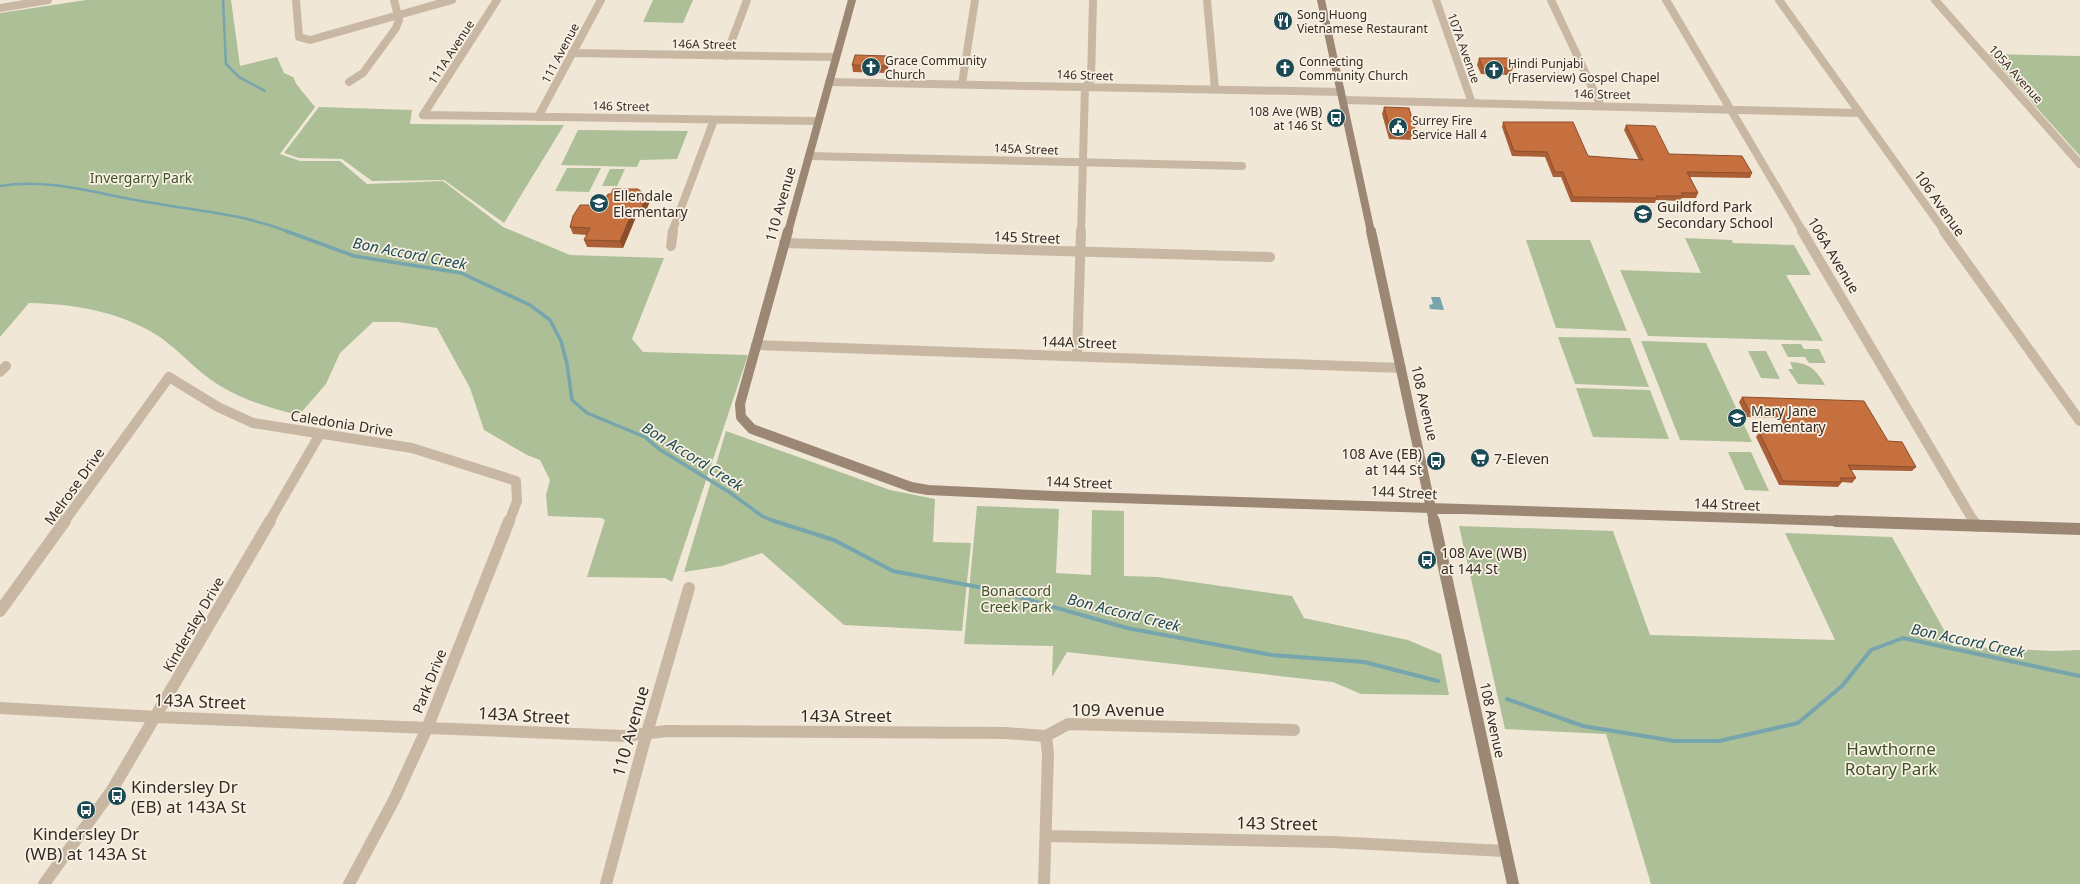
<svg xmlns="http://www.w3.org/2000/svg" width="2080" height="884" font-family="'Noto Sans',sans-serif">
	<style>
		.green { fill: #adbf97 }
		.water { fill: #76a5ad }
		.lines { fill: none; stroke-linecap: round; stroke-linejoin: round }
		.stream-far2 { stroke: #76a5ad; stroke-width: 2.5 }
		.stream-far1 { stroke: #76a5ad; stroke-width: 3.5 }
		.stream { stroke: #76a5ad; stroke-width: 4 }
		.street-far2 { stroke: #c8b8a3; stroke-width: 8 }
		.street-far1 { stroke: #c8b8a3; stroke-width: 10 }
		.street { stroke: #c8b8a3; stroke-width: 12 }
		.secondary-far2 { stroke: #9c8775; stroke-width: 8 }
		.secondary-far1 { stroke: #9c8775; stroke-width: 10 }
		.secondary { stroke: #9c8775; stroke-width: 12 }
		.wall { fill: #aa5f36 }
		.shaded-wall { fill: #8b4e2c }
		.building { fill: #c66f3f; stroke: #8b4e2c }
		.labels { text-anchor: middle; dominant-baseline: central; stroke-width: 3.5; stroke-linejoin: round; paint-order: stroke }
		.far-poi-label { font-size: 12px; fill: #332b25; stroke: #f9f1e3; text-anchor: start }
		.far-street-label { font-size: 12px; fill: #332b25; stroke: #f9f1e3 }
		.park-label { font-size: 14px; fill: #3e5129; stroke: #f9f1e3 }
		.poi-label { font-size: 14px; fill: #332b25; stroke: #f9f1e3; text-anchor: start }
		.street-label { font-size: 14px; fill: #332b25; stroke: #f9f1e3 }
		.water-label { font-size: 15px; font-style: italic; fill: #1b4a54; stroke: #f9f1e3 }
		.near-street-label { font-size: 17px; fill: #332b25; stroke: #f9f1e3 }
		.near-park-label { font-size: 17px; fill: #3e5129; stroke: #f9f1e3 }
		.near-poi-label { font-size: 17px; fill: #332b25; stroke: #f9f1e3; text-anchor: start }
	</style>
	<rect width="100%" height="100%" fill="#f1e7d7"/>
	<path class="green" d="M86,0H231L240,66L277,57L284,73L293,77L297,85L315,107L280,154L300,161H340L367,184L443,181L503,227L570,255L664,258L632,339L643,352L748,355L672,582L665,578L587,577L605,520L602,518L548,516L546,495L550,480L540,460L527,455L484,430L470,388L437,328L399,322H373L340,353L326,384L299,415C264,407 230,396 202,373C186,360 173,345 155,334C117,311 73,304 29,303L0,337V13Z
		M653,0H693L683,23L643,22Z
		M1989,54L2080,56V156Z
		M319,107L412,110L410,124L564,125L504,223L444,180L372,181L342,159L299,158L284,153Z
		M578,130L688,131L677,159L640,160L637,167L561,165Z
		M567,168H601L589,192L555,191Z
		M610,169H625L617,186H602Z
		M1685,238L1732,240L1733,243L1794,245L1811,275H1786L1823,341L1648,336L1620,270L1701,273Z
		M1526,240H1590L1627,331L1556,328Z
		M1558,337L1630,338L1649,387L1575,384Z
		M1641,341L1706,343L1752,442L1680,440Z
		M1781,344H1801L1804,349H1819L1826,363H1809L1805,357H1788Z
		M1748,351H1766L1780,379L1761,378Z
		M1790,362C1809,363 1816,369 1825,385L1798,384L1788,369H1793Z
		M1576,388L1650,390L1669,439L1593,437Z
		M726,431L890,490L935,499L933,542L971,543L962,631L844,625L762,553L722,566L684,572Z
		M1728,452H1751L1769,491L1745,490Z
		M977,506L1059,509L1056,573L1091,575L1092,510L1124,511V576L1158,577L1292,596L1304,618L1408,640L1441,654L1449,695L1361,694L1333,682L1067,652L1052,677L1053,646L964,644Z
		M1459,526L1613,531L1650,635L1835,640L1785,533L1892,537L1953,646L2054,651L2080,650V884H1651L1606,734L1505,729Z"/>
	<path class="water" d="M1431,297H1440L1444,310L1430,309L1429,305L1433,304Z"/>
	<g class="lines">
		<path class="stream-far2" d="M223,0L226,64L239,77L265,91
			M0,186C51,178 97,194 147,202C197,211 240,213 289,232"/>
		<path class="stream-far1" d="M286,231L354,256L461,273L530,305L550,320L561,341L567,364L572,400L587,413L645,437L659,449L729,492L762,516L776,522"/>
		<path class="stream" d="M774,521L834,540L893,571L994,590L1127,628L1272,655L1364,662L1438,681
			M1507,699L1583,726L1674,741H1719L1798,723L1842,686L1871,650L1903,638L2080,676"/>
		<path class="street-far2" d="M296,0L299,37L310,40L452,0
			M1207,0L1215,89
			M1436,0L1472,103
			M1551,0L1601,106
			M1666,0L1803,232
			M1779,0L1945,232
			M1935,0L2080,164
			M0,8L48,0
			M572,53L836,57
			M726,56L747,0
			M349,82L363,73L396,28L399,20L394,0
			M829,82L1341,92
			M962,84L975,0
			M1343,100L1860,113
			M423,115L818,121
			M423,115L497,0
			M538,117L601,0
			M809,156L1242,166
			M672,232L714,120
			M1081,232L1085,87L1091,80L1093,0"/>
		<path class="street-far1" d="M1802,231L1974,522
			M1944,231L2080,421
			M784,243L1270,257
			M671,246L673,231
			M756,345L1401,368
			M1077,356L1081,231
			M0,372L6,366
			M64,522L169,377L218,407L253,423L412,448L516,481L517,501L509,522
			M269,522L320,434"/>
		<path class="street" d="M1973,521L1976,526
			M0,611L65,521
			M0,708L157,717L625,736L667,731L1005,733L1046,736
			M1046,736L1068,724L1294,730
			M1047,836L1332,842L1505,851
			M44,884L112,790L270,521
			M349,884L395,798L428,726L509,521
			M606,884L642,750L689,588
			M1044,884L1048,755L1046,736"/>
		<path class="secondary-far2" d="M1321,0L1371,232
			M788,232L852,0"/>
		<path class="secondary-far1" d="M788,231L740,404L741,417L752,429L911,487L928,490L1054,496L1867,522
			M1371,231L1434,522"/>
		<path class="secondary" d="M1434,521L1513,884
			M1836,521L2080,529"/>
	</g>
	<path class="wall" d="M888,56L889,63L887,73L853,72L852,65Z
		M1479,58L1513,68L1510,75L1481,74L1477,65Z
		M1384,107L1416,132L1414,140L1389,139L1382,114Z
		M1503,122L1588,156L1639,160L1624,130L1626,125L1669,154L1752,173L1750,178L1690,177L1698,193L1696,198H1682L1680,201L1656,200L1655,203L1571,202L1561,177H1553L1545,157L1512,156L1502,127Z
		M611,194L650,201L643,218L636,217L623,248L587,247L584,240L587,235L573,234L570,227L602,205Z
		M1742,397L1888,441L1916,467L1912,471L1851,470L1856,478L1852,483L1842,482L1838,487L1779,485L1756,437L1759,432L1787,433L1780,418L1746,417L1739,402Z"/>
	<path class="shaded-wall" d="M888,56L889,63L887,73L886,66Z
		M647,194L650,201L643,218L641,210Z
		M633,210L636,217L623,248L620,241Z"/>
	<path class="building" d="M855,55L888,56L886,66L852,65Z
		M1479,58H1509L1513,68H1483Z
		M1384,107L1409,108L1416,132H1391Z
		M1503,122H1573L1588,156L1643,160L1626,125L1655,126L1669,154L1742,156L1752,173L1687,172L1698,193H1681L1683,196H1656L1657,198L1573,197L1563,172H1555L1547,152L1514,151Z
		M613,189H638L643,193L647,194L641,210H633L620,241L584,240L590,228L570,227L573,216L580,205H602L608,194H611Z
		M1742,397L1864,401L1888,441L1902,442L1916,467L1848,465L1856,478H1840L1842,482L1783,481L1759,432L1793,433L1783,414L1750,413Z"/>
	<defs>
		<g id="restaurant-disc" transform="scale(1)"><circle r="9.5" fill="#1b4a54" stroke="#f9f1e3"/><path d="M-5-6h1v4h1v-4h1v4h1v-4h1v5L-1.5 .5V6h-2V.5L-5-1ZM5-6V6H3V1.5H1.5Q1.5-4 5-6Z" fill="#fff"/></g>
		<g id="church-disc" transform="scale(1)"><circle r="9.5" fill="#1b4a54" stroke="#f9f1e3"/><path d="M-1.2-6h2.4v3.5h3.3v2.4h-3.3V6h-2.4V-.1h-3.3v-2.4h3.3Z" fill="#fff"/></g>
		<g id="bus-disc" transform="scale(1)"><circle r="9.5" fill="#1b4a54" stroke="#f9f1e3"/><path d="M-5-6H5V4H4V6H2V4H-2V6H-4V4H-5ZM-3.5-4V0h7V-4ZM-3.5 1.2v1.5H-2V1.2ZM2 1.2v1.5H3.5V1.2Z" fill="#fff"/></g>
		<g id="civic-disc" transform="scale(1)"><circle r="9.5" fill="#1b4a54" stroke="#f9f1e3"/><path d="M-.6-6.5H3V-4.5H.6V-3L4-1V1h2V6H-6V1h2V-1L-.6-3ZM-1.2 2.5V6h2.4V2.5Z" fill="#fff"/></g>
		<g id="school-disc" transform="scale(1)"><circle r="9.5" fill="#1b4a54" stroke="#f9f1e3"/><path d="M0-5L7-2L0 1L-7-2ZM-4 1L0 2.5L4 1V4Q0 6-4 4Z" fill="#fff"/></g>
		<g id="supermarket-disc" transform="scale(1)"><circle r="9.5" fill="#1b4a54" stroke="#f9f1e3"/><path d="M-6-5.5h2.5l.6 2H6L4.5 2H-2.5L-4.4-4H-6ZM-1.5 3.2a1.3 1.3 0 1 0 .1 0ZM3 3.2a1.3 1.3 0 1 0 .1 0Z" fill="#fff"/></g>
	</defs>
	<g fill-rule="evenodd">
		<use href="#restaurant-disc" x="1283" y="21"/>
		<use href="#church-disc" x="871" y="67"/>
		<use href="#church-disc" x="1285" y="68"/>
		<use href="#church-disc" x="1494" y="70"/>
		<use href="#bus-disc" x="1336" y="118"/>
		<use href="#civic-disc" x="1398" y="127"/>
		<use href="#school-disc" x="599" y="203"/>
		<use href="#school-disc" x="1643" y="214"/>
		<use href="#school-disc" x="1737" y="418"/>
		<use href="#supermarket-disc" x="1480" y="458"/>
		<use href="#bus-disc" x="1436" y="461"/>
		<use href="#bus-disc" x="1427" y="560"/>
		<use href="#bus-disc" x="117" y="796"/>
		<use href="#bus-disc" x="86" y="810"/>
	</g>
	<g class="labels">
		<g class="far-poi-label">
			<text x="1297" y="14">Song Huong<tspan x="1297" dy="14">Vietnamese Restaurant</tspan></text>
			<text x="885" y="60">Grace Community<tspan x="885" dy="14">Church</tspan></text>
			<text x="1299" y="61">Connecting<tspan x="1299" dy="14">Community Church</tspan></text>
			<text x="1508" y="63">Hindi Punjabi<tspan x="1508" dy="14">(Fraserview) Gospel Chapel</tspan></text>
			<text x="1322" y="111" text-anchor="end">108 Ave (WB)<tspan x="1322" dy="14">at 146 St</tspan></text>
			<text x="1412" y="120">Surrey Fire<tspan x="1412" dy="14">Service Hall 4</tspan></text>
		</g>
		<g class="far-street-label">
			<text transform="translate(704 44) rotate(1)">146A Street</text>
			<text transform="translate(1464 48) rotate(70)">107A Avenue</text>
			<text transform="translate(451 52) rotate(-57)">111A Avenue</text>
			<text transform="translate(560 53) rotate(-62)">111 Avenue</text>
			<text transform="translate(2016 74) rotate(48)">105A Avenue</text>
			<text transform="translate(1085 75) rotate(2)">146 Street</text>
			<text transform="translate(1602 94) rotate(1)">146 Street</text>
			<text transform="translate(621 106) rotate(1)">146 Street</text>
			<text transform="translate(1026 149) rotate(2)">145A Street</text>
		</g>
		<g class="park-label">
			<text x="141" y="177">Invergarry Park</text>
			<text x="1016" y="590">Bonaccord<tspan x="1016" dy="16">Creek Park</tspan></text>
		</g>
		<g class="poi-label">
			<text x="613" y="195">Ellendale<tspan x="613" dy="16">Elementary</tspan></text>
			<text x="1657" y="206">Guildford Park<tspan x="1657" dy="16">Secondary School</tspan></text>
			<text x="1751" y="410">Mary Jane<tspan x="1751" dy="16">Elementary</tspan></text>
			<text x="1422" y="453" text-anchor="end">108 Ave (EB)<tspan x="1422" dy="16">at 144 St</tspan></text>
			<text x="1494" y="458">7-Eleven</text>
			<text x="1441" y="552">108 Ave (WB)<tspan x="1441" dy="16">at 144 St</tspan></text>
		</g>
		<g class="street-label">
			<text transform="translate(1940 203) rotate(55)">106 Avenue</text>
			<text transform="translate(780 204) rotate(-74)">110 Avenue</text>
			<text transform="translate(1027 237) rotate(2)">145 Street</text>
			<text transform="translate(1834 255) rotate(59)">106A Avenue</text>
			<text transform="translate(1079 342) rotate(2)">144A Street</text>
			<text transform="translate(1425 403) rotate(77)">108 Avenue</text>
			<text transform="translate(342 423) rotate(9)">Caledonia Drive</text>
			<text transform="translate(1079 482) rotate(2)">144 Street</text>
			<text transform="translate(74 486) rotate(-54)">Melrose Drive</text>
			<text transform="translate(1404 492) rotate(3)">144 Street</text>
			<text transform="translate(1727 504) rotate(2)">144 Street</text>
			<text transform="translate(193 624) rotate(-60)">Kindersley Drive</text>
			<text transform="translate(429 681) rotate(-68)">Park Drive</text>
			<text transform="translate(1493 720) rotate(78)">108 Avenue</text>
		</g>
		<g class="water-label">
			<text transform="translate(410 253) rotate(11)">Bon Accord Creek</text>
			<text transform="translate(693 456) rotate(32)">Bon Accord Creek</text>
			<text transform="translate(1124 612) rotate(14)">Bon Accord Creek</text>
			<text transform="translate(1968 640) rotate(12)">Bon Accord Creek</text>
		</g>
		<g class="near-street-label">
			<text transform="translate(200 701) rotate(2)">143A Street</text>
			<text x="1118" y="709">109 Avenue</text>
			<text transform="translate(524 715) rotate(3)">143A Street</text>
			<text x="846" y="715">143A Street</text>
			<text transform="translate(630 731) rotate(-74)">110 Avenue</text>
			<text transform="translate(1277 823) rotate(1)">143 Street</text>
		</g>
		<g class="near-park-label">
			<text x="1891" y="748">Hawthorne<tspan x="1891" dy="20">Rotary Park</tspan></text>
		</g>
		<g class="near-poi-label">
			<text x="131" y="786">Kindersley Dr<tspan x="131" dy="20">(EB) at 143A St</tspan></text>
			<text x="86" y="833" text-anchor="middle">Kindersley Dr<tspan x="86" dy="20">(WB) at 143A St</tspan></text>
		</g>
	</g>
</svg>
